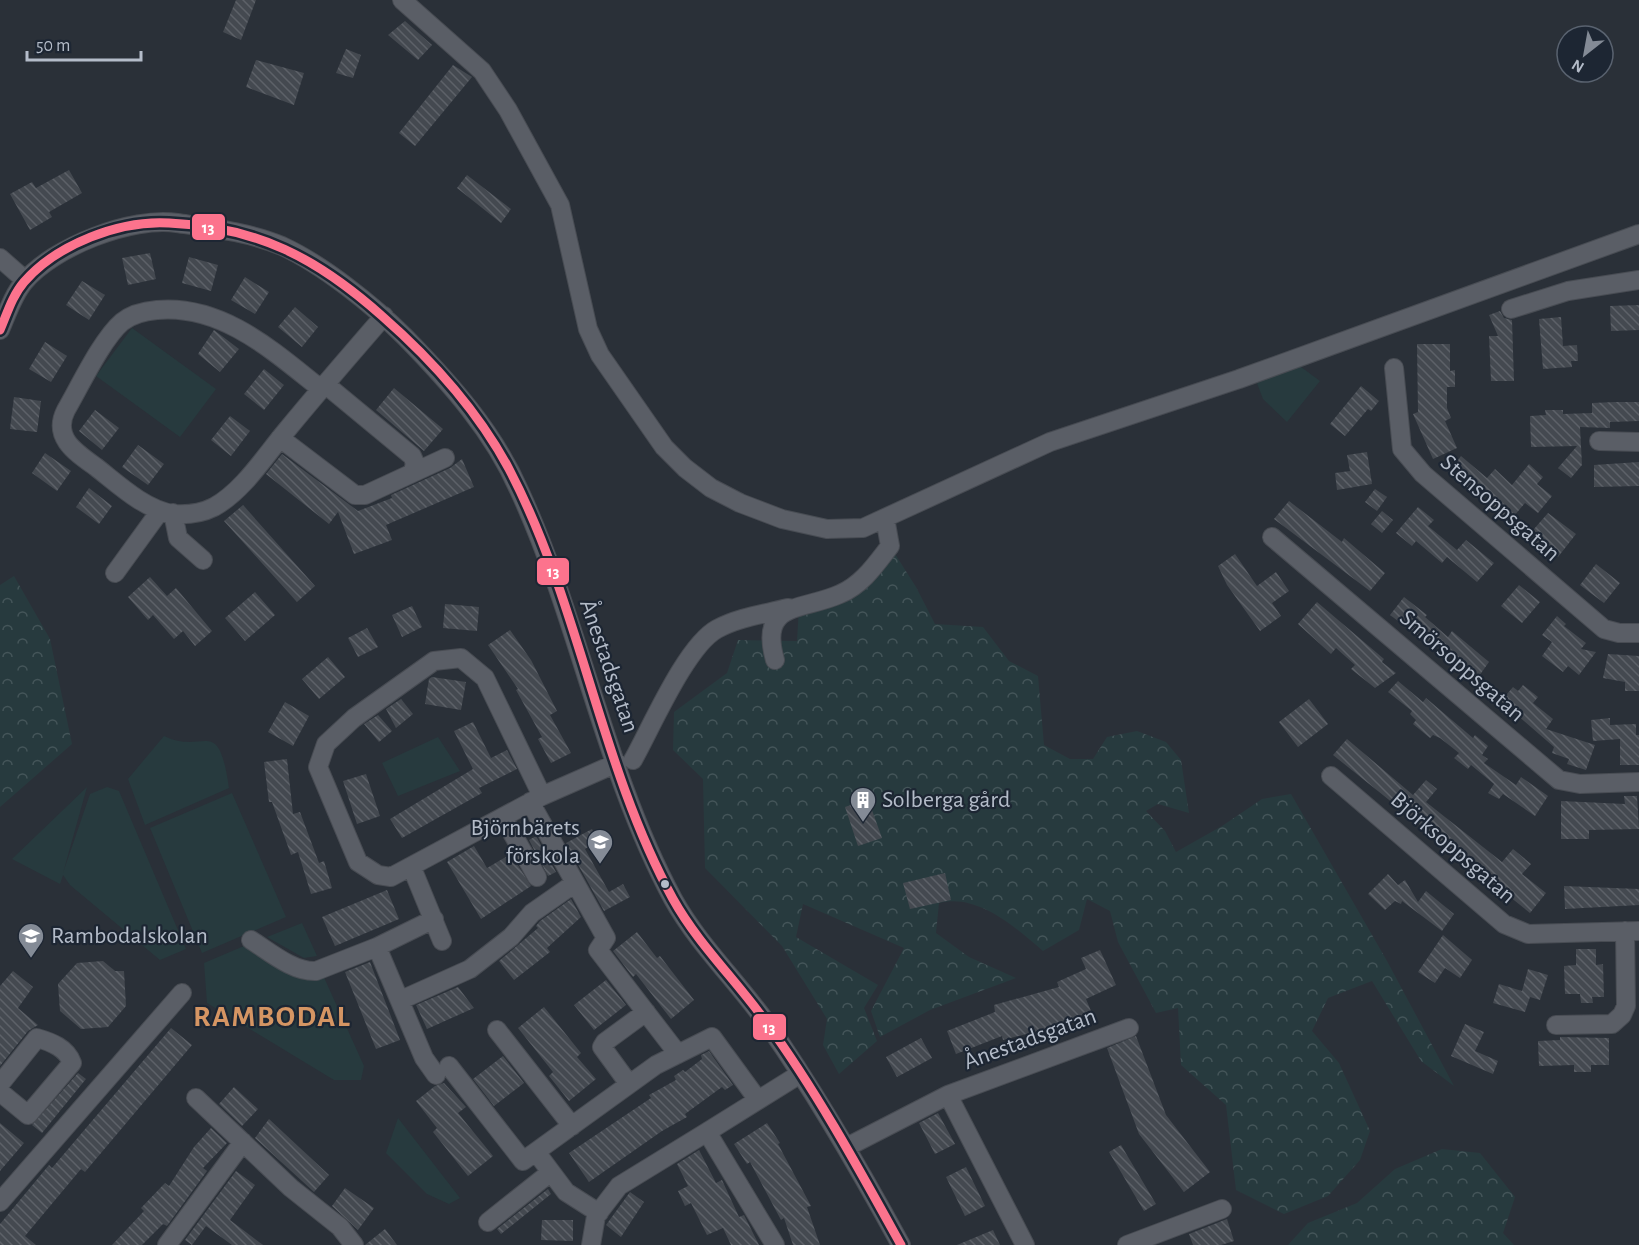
<svg xmlns="http://www.w3.org/2000/svg" width="1639" height="1245" font-family="'Alegreya Sans',sans-serif">
	<style>
		.green { fill: #273a3e }
		.forest { fill: url(#forest-crowns) }
		.building { fill: url(#building-back-hatch) }
		.lines { fill: none; stroke-linecap: round; stroke-linejoin: round }
		.minor-casing { stroke: #484c53; stroke-width: 20 }
		.minor { stroke: #5a5e66; stroke-width: 18 }
		.bus-1-casing { stroke: #1d2633; stroke-width: 14 }
		.bus-1 { stroke: #fc738d; stroke-width: 9 }
		.bus-dot { fill: #b4bcc9; stroke: #1d2633; stroke-width: 2 }
		.labels { text-anchor: middle; dominant-baseline: central; stroke-width: 4.5; stroke-linejoin: round; paint-order: stroke }
		.street-label { font-size: 24px; fill: #b4bcc9; stroke: #1d2633 }
		.poi-label { font-size: 24px; fill: #b4bcc9; stroke: #1d2633; text-anchor: start }
		.district-label { font-size: 30px; font-weight: bold; letter-spacing: 1.5px; fill: #d59563; stroke: #1d2633 }
		.line-badge { stroke: #1d2633; stroke-width: 2 }
		.badge-label { font-size: 16px; text-anchor: middle; font-weight: bold; fill: #fff }
	</style>
	<defs>
		<pattern id="forest-crowns" width="20" height="18" patternUnits="userSpaceOnUse" patternTransform="scale(1.5)"><rect width="20" height="18" fill="#273a3e"/><path d="M2 6a3 3 0 1 1 6 0M12 15a3 3 0 1 1 6 0" fill="none" stroke="#445559"/></pattern>
		<pattern id="building-back-hatch" width="6" height="6" patternUnits="userSpaceOnUse" patternTransform="scale(1.5)"><rect width="6" height="6" fill="#444950"/><path d="M-1 5l2 2M0 0l6 6M5-1l2 2" fill="none" stroke="#5d6168"/></pattern>
	</defs>
	<rect width="100%" height="100%" fill="#2a3038"/>
	<path class="green" d="M132,328L216,389L180,437L96,376Z
		M1297,364L1320,381L1287,422L1263,399L1257,383Z
		M164,736C205,756 218,712 229,788L145,825L128,779Z
		M438,737L460,771L398,796L382,763Z
		M87,787L63,873L90,794L107,787L119,791L186,949L160,960L70,885L63,875L60,884L12,859Z
		M232,793L286,917L202,953L150,828Z
		M302,923L317,956L304,958L267,937Z
		M251,943L322,973L364,1066L361,1080H334L207,1003L204,963Z
		M398,1118L460,1198L449,1204L427,1194L386,1153Z"/>
	<path class="forest" d="M890,546L916,587L935,624L983,627L1009,661L1038,676L1044,745L1070,759H1093L1107,737L1137,731L1166,742L1181,760L1189,813L1158,804L1146,811L1165,831L1176,852L1222,826L1262,799L1291,794L1387,961L1454,1086L1421,1061L1372,981L1328,998L1312,1031L1339,1063L1370,1131L1360,1160L1328,1196L1284,1214L1236,1190L1226,1105L1181,1065L1178,1008L1156,1013L1118,942L1110,911L1087,899L1079,930L1043,951C1016,928 978,893 939,903L936,933L969,957L1016,978L930,1010L880,1037L871,1011L904,948L803,904L796,937L878,985L864,1008L877,1041L839,1074L823,1045L827,1019L782,946L705,868L703,779L673,750L674,712L727,673L738,640L797,641L799,608L853,591Z
		M14,576L50,639L72,744L0,807V585Z
		M1442,1149L1480,1153L1515,1197L1503,1233L1514,1245H1288L1308,1223L1357,1203L1395,1169Z"/>
	<path class="building" d="M236,0H256L241,40L223,32Z
		M405,21L432,45L418,60L388,35Z
		M346,49L361,55L353,78L336,73Z
		M256,60L304,73L294,105L246,87Z
		M453,65L472,77L415,146L399,133Z
		M69,170L82,193L49,212L52,217L30,230L10,194L32,182L36,188Z
		M467,175L511,209L501,223L457,188Z
		M150,253L156,279L128,285L122,258Z
		M189,257L218,265L211,291L182,283Z
		M245,277L269,292L255,314L231,300Z
		M82,281L105,295L89,320L66,305Z
		M1639,305V330L1611,331L1610,306Z
		M295,307L318,327L302,347L278,327Z
		M1500,311L1504,318L1512,320L1514,381H1491L1489,336H1498L1489,315Z
		M1561,317L1563,346L1577,345L1578,361H1571L1572,367L1543,369L1539,319Z
		M214,330L239,349L220,372L198,354Z
		M45,342L67,356L51,382L29,369Z
		M1417,344H1450V371L1455,370V387H1447V408L1451,418L1445,421L1457,448L1433,459L1413,414L1418,412Z
		M264,369L284,385L264,410L244,394Z
		M1361,386L1379,401L1371,411L1368,409L1345,436L1330,424Z
		M394,388L443,429L424,451L376,410Z
		M14,397L41,401L37,432L10,429Z
		M1615,402H1639V421L1610,422V428L1580,427L1582,465L1571,478L1558,468L1577,446L1531,447L1530,416L1546,415L1545,410H1563V414L1592,413V403Z
		M95,410L119,428L102,450L79,431Z
		M230,416L250,431L231,456L211,440Z
		M138,445L164,464L148,485L122,467Z
		M1367,452L1372,484L1337,490L1335,473L1350,471L1347,455Z
		M45,453L71,471L57,491L32,473Z
		M282,454L358,511L392,498L391,495L450,468L462,459L474,487L386,525L392,540L354,554L338,512L329,524L266,474Z
		M1461,456L1487,478L1495,469L1512,485L1529,464L1543,477L1537,484L1552,496L1538,513L1525,503L1508,523L1491,509L1497,502L1477,484L1471,491L1448,472Z
		M1639,462V486L1594,487V465Z
		M89,488L112,506L99,524L76,507Z
		M1375,489L1387,497L1377,511L1365,502Z
		M1289,501L1342,542L1344,538L1385,573L1370,591L1274,519Z
		M243,505L315,586L297,602L224,521Z
		M1418,507L1434,520L1428,526L1457,550L1466,540L1494,563L1477,582L1447,557L1442,563L1416,541L1412,546L1396,533Z
		M1382,511L1393,520L1382,533L1371,524Z
		M1548,513L1576,534L1558,557L1527,537Z
		M1235,554L1257,586L1276,572L1289,591L1272,603L1281,616L1260,631L1227,585L1218,566Z
		M1596,564L1620,583L1604,603L1580,585Z
		M150,577L167,596L176,588L212,631L195,646L183,631L174,639L153,615L148,620L128,597Z
		M1519,585L1540,602L1522,623L1501,606Z
		M255,592L275,615L245,641L225,618Z
		M1404,597L1427,615L1425,617L1448,637L1452,631L1489,662L1479,676L1451,653L1436,644L1433,647L1390,615Z
		M1317,602L1384,659L1382,662L1396,673L1375,688L1351,669L1355,665L1336,648L1331,654L1319,643L1298,624Z
		M445,604L479,607L477,631L443,628Z
		M412,606L422,627L402,637L392,615Z
		M1557,616L1566,624L1564,626L1586,643L1581,649L1596,652L1579,675L1568,666L1563,672L1542,656L1552,642L1542,635Z
		M367,628L378,647L358,657L348,638Z
		M510,630L531,660L557,711L550,715L571,753L551,763L538,739L542,737L516,690L518,689L488,645Z
		M1608,654L1639,656V691H1625V682L1603,678Z
		M328,657L345,677L319,699L302,679Z
		M432,677L466,682L461,710L425,704L429,679Z
		M1398,681L1423,702L1426,698L1473,738L1475,735L1488,746L1482,755L1488,759L1484,763L1516,785L1521,777L1548,796L1535,816L1503,794L1499,799L1488,793L1494,784L1471,765L1468,769L1454,758L1459,753L1440,738L1433,735L1430,738L1413,724L1416,720L1410,714L1412,711L1388,692Z
		M1523,685L1538,697L1533,703L1553,719L1546,729L1595,745L1586,770L1567,764L1569,759L1552,753L1554,747L1501,701L1513,687L1518,691Z
		M401,699L413,714L396,728L386,709Z
		M1309,699L1328,724L1298,747L1279,722Z
		M285,702L309,716L293,746L268,732Z
		M378,715L392,731L379,742L364,724Z
		M1610,718V725L1636,724V735H1639V765H1620V739L1593,741L1591,720Z
		M473,722L491,758L507,750L517,769L479,788L482,793L402,838L390,819L473,769L454,731Z
		M1347,739L1413,795L1426,780L1437,789L1426,802L1502,862L1513,849L1531,864L1522,874L1546,893L1530,913L1333,755Z
		M287,759L293,814L300,812L319,863L324,861L332,888L311,894L298,852L291,855L272,802H269L264,762Z
		M366,774L380,816L357,824L343,781Z
		M1624,796H1637L1639,829L1589,830V839H1561V801L1625,804Z
		M868,799L882,838L858,846L845,807Z
		M592,829L598,841L585,849L609,892L623,884L630,897L604,911L566,843Z
		M536,836L556,872L548,876L529,840Z
		M474,846L487,868L511,854L531,886L481,919L447,862Z
		M945,873L951,900L910,909L903,883Z
		M1388,874L1398,885L1405,880L1418,902L1426,891L1454,914L1442,931L1402,901L1401,904L1395,901L1385,910L1368,894Z
		M1564,886L1639,889V905L1565,909Z
		M387,890L399,919L335,946L322,917Z
		M571,899L581,917L547,948L550,952L514,980L499,961L538,928L536,926L540,921Z
		M637,932L657,958L660,956L694,1000L671,1019L636,974L633,977L613,951Z
		M1443,935L1472,960L1460,978L1445,968L1435,983L1418,972Z
		M1576,949H1596V965L1603,964L1604,997H1592L1593,1003H1581L1580,994H1565L1564,966L1576,965Z
		M1100,950L1116,985L1086,999L1091,1011L1057,1026L1003,1040L1002,1036L956,1054L947,1031L995,1012L994,1005L1059,987L1057,982L1086,969L1081,958Z
		M103,961L115,971H124L126,1006L108,1027L81,1029L60,1011L58,984L77,963Z
		M370,962L400,1040L376,1049L345,972Z
		M1528,969L1548,975L1540,1000L1530,997L1525,1012L1493,1003L1499,984L1522,991Z
		M13,971L33,987L18,1008L38,1025L28,1031L0,1066V986Z
		M606,980L626,1005L594,1030L574,1005Z
		M458,987L474,1008L427,1029L416,1005Z
		M544,1007L581,1053L577,1057L596,1079L569,1101L549,1076L553,1072L518,1028Z
		M1465,1024L1484,1032L1475,1051L1498,1061L1493,1074L1451,1056Z
		M171,1028L192,1045L85,1172L81,1169L25,1236L36,1245H0V1224L49,1165L52,1168Z
		M1136,1036L1166,1115L1210,1172L1184,1192L1139,1134L1107,1048Z
		M1560,1037L1609,1038V1065H1591V1072H1574V1065L1539,1066L1538,1041L1560,1040Z
		M921,1038L932,1058L897,1077L886,1057Z
		M709,1051L733,1085L725,1090L722,1087L685,1114L687,1117L662,1131L589,1182L569,1153L651,1098L649,1095L676,1080L674,1076L683,1070L685,1072L702,1059L701,1055Z
		M503,1056L524,1083L494,1106L473,1079Z
		M78,1073L86,1079L42,1133L32,1125Z
		M444,1083L466,1107L458,1113L493,1156L468,1176L433,1132L437,1128L416,1101L435,1086Z
		M234,1087L258,1109L242,1126L219,1104Z
		M938,1113L955,1144L935,1154L919,1123Z
		M269,1119L329,1175L314,1192L255,1138Z
		M0,1123L24,1143L0,1171Z
		M767,1123L780,1143L778,1144L811,1206L807,1207L820,1245H793L784,1218L781,1220L750,1162L747,1164L734,1144Z
		M211,1128L227,1143L203,1168L207,1171L167,1226L163,1224L142,1245H112L144,1211L141,1208L165,1183L169,1186L194,1147Z
		M1121,1145L1156,1204L1144,1211L1109,1152Z
		M699,1150L716,1183L722,1180L739,1217L744,1215L759,1245H731L723,1228L707,1235L691,1203L685,1206L678,1191L688,1186L677,1164Z
		M966,1167L985,1206L965,1216L946,1177Z
		M236,1171L255,1185L230,1220L263,1245H232L206,1226L192,1245L185,1240Z
		M345,1188L374,1208L358,1230L332,1206Z
		M548,1189L551,1194L501,1234L497,1229Z
		M630,1192L644,1202L621,1237L606,1225Z
		M1227,1219L1234,1241L1221,1245H1193L1189,1234Z
		M542,1220H573V1241L541,1240Z
		M385,1229L397,1245H365Z
		M993,1230L1000,1245H957Z"/>
	<g class="lines">
		<g class="minor-casing">
			<path id="minor" d="M402,0L482,71L508,110L560,205L588,329L600,355L664,447L685,468L711,488L740,503L782,519L827,529L863,528L1050,442L1239,379L1639,234
				M0,258L25,280
				M1511,309L1568,291L1639,280
				M0,330C7,314 13,295 24,282C53,247 132,216 177,223C212,228 249,232 282,246C323,265 373,305 405,337C450,383 493,431 519,490C580,622 604,771 673,899C698,944 736,980 766,1022C816,1093 859,1168 901,1245
				M1394,368L1402,449L1423,474L1604,629L1619,633H1639
				M325,384L412,456L415,463L413,472
				M321,389C273,351 222,304 157,310C145,311 132,314 122,322C102,339 80,386 66,410C52,437 75,452 96,467C119,485 144,509 173,514C186,515 202,513 214,507C243,491 265,456 286,431C318,392 351,354 384,316
				M280,438L355,495H365L445,458
				M1599,441L1639,442
				M173,513L178,538L203,560
				M1272,537L1559,780L1580,784L1639,782
				M115,573L160,511
				M775,660C758,601 803,611 840,594C862,585 876,564 890,546L885,518
				M633,760C651,728 686,646 717,629C739,617 765,614 788,608
				M1331,776L1504,924L1528,934L1639,931
				M542,796L485,678L461,658L434,661L354,718L326,744L318,767L358,862L378,875L391,877L542,796L617,763
				M530,802L606,938L598,950L678,1054
				M503,817L537,877
				M412,868L442,941
				M434,919L377,947L424,1058L436,1075
				M251,940C270,952 293,972 316,971L377,947
				M401,1000L470,969L511,937L532,913L575,883
				M1556,1025L1612,1024L1622,1015L1626,1006L1625,931
				M497,1030L572,1126
				M449,1066L523,1161L656,1065L712,1037L758,1100
				M0,1084L37,1038C51,1042 67,1048 72,1063L28,1115L0,1092
				M629,1084L602,1047L605,1042L646,1012
				M948,1095L1025,1245
				M196,1098L291,1188L340,1227L354,1245
				M847,1147L948,1095L1129,1028
				M536,1152L566,1192L599,1213
				M0,1202L182,993
				M488,1222L551,1172
				M167,1245L243,1142
				M591,1245L596,1216L619,1186L707,1132
				M775,1245L707,1132L800,1074
				M1127,1245L1222,1209"/>
		</g>
		<use href="#minor" class="minor"/>
		<g class="bus-1-casing">
			<path id="bus-1" d="M0,330C7,314 12,296 24,282C57,244 120,220 169,223C258,227 317,258 382,316C431,359 478,411 509,469C581,606 599,764 673,899C698,944 736,980 766,1022C817,1092 859,1169 901,1245"/>
		</g>
		<use href="#bus-1" class="bus-1"/>
	</g>
	<defs>
		<g id="building-pin" transform="scale(1.35)"><path d="M0 17L-7.5 6A9.5 9.5 0 1 1 7.5 6Z" fill="#848b96" stroke="#1d2633"/><path d="M-4-6H4V6H1V3H-1V6H-4ZM-2.5-4.3h1.7v1.8h-1.7ZM.8-4.3h1.7v1.8H.8ZM-2.5-1h1.7V.8h-1.7ZM.8-1h1.7V.8H.8Z" fill="#fff"/></g>
		<g id="school-pin" transform="scale(1.35)"><path d="M0 17L-7.5 6A9.5 9.5 0 1 1 7.5 6Z" fill="#848b96" stroke="#1d2633"/><path d="M0-5L7-2L0 1L-7-2ZM-4 1L0 2.5L4 1V4Q0 6-4 4Z" fill="#fff"/></g>
	</defs>
	<g fill-rule="evenodd">
		<use href="#building-pin" x="863" y="800"/>
		<use href="#school-pin" x="600" y="842"/>
		<use href="#school-pin" x="31" y="936"/>
	</g>
	<circle class="bus-dot" cx="665" cy="884" r="5"/>
	<g class="labels">
		<g class="street-label">
			<text transform="translate(1500 508) rotate(41)">Stensoppsgatan</text>
			<text transform="translate(609 666) rotate(71)">Ånestadsgatan</text>
			<text transform="translate(1462 666) rotate(41)">Smörsoppsgatan</text>
			<text transform="translate(1453 848) rotate(41)">Björksoppsgatan</text>
			<text transform="translate(1030 1039) rotate(-20)">Ånestadsgatan</text>
		</g>
		<g class="poi-label">
			<text x="882" y="800">Solberga gård</text>
			<text x="580" y="828" text-anchor="end">Björnbärets<tspan x="580" dy="28">förskola</tspan></text>
			<text x="51" y="936">Rambodalskolan</text>
		</g>
		<g class="district-label">
			<text x="272" y="1017">RAMBODAL</text>
		</g>
	</g>
	<g class="line-badge">
		<rect x="191" y="213" width="35" height="28" rx="6" fill="#fc738d"/>
		<rect x="536" y="557" width="34" height="29" rx="6" fill="#fc738d"/>
		<rect x="752" y="1013" width="35" height="28" rx="6" fill="#fc738d"/>
	</g>
	<g class="badge-label">
		<text x="208" y="233">13</text>
		<text x="553" y="577">13</text>
		<text x="769" y="1033">13</text>
	</g>
	<g transform="translate(1585 54) rotate(211)"><circle r="28" fill="#1d2633" stroke="#59626f" stroke-width="1.5"/>
	<path d="M0-4.5L10 22L0 15L-10 22Z" fill="#848b96"/>
	<text y="-9" font-size="16" font-weight="bold" text-anchor="middle" fill="#b4bcc9">N</text>
	</g>
	<path d="M27 51v9h114v-9" fill="none" stroke="#b4bcc9" stroke-width="3"/>
	<text x="36" y="51" font-size="18" fill="#b4bcc9" stroke="#1d2633" stroke-width="4.5" paint-order="stroke">50 m</text>
</svg>
